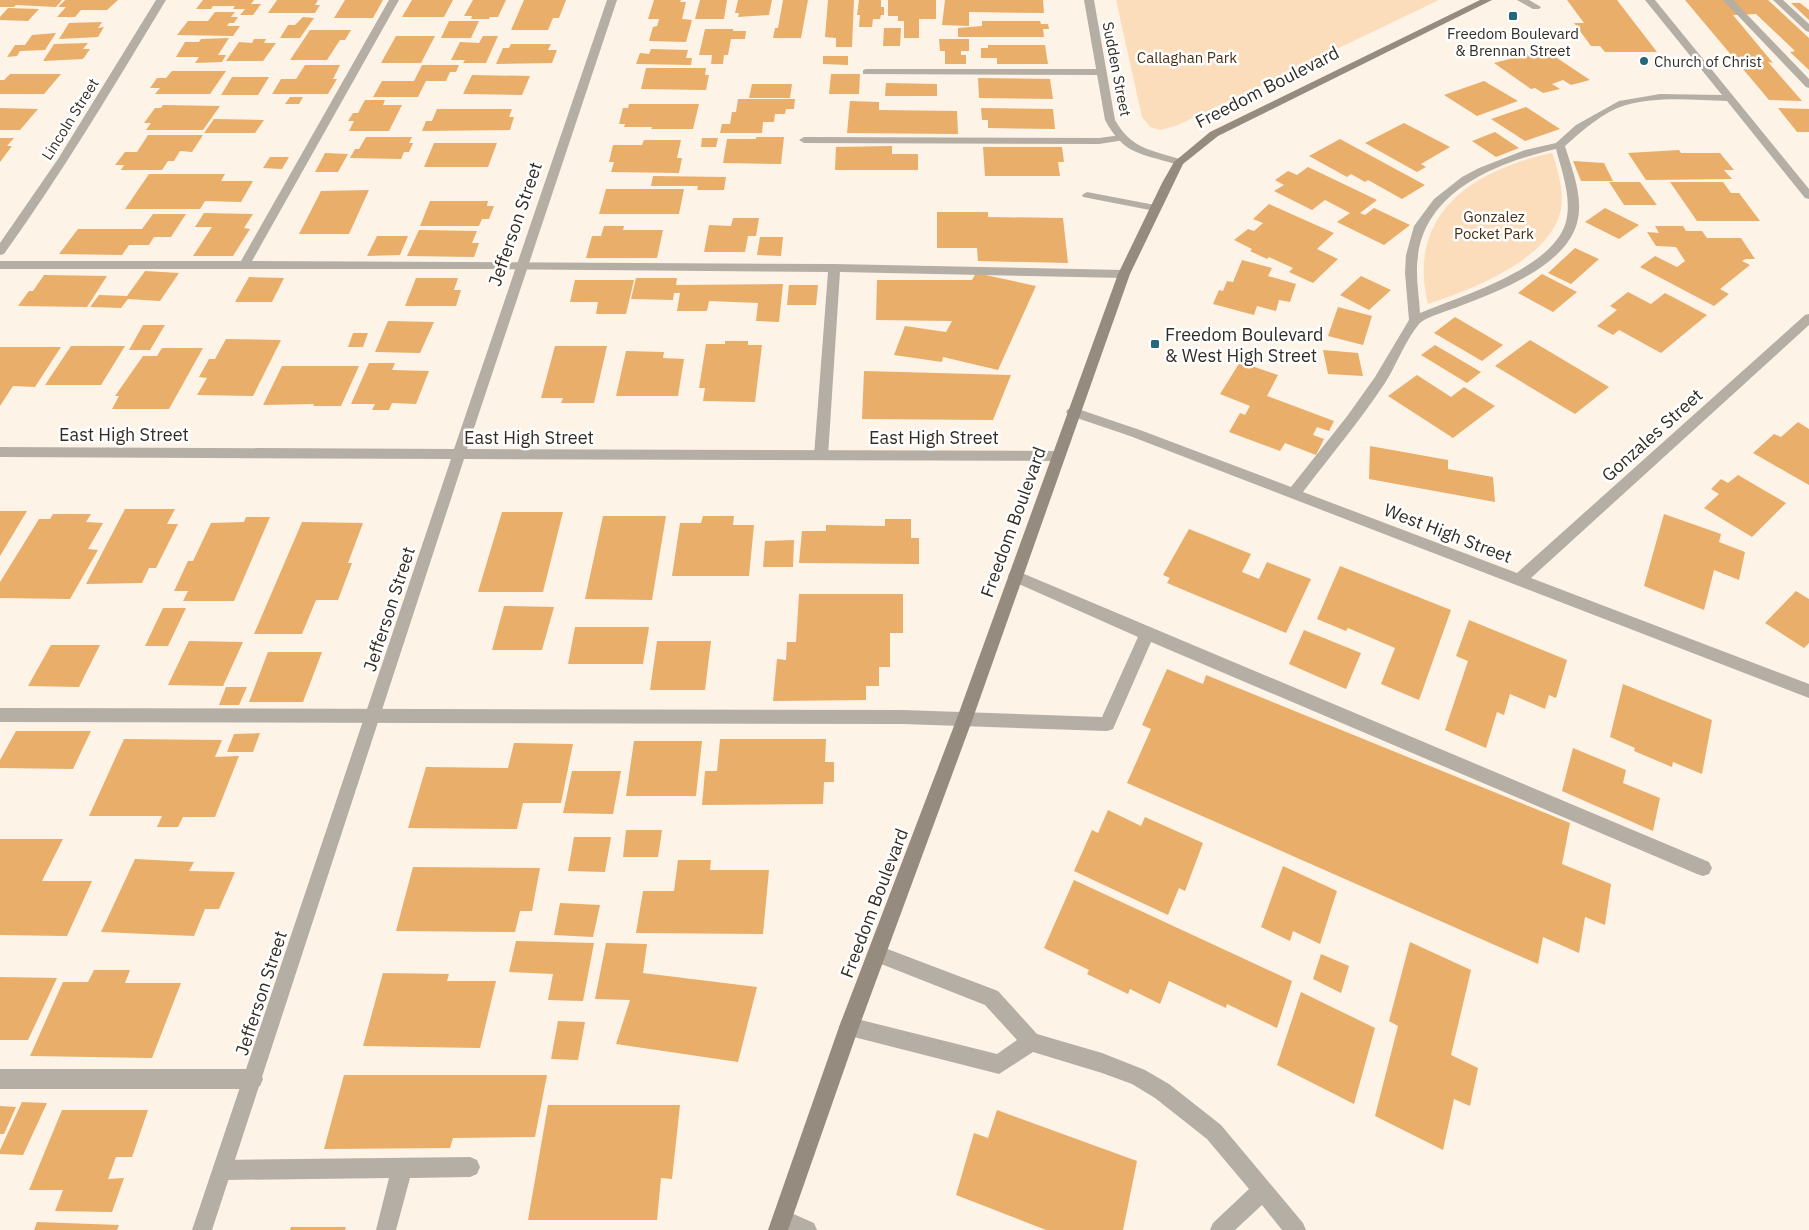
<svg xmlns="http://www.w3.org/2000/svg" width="1809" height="1230" font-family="'IBM Plex Sans',sans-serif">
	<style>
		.green { fill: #fcddbb }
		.building { fill: #e9ae6a }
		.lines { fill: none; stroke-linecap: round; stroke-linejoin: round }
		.service { fill: #b5aea5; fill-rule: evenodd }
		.minor { fill: #b5aea5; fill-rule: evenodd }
		.tertiary { fill: #b5aea5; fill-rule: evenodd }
		.secondary { fill: #968b7f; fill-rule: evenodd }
		.poi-dot { fill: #25687b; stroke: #fff; stroke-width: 2 }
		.labels { text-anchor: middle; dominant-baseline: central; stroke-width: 5; stroke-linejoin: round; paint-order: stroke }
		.far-poi-label { font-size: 15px; fill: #322c24; stroke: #fff }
		.far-park-label { font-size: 15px; fill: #493013; stroke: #fff }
		.far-street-label { font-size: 15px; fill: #322c24; stroke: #fff }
		.street-label { font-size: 18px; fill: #322c24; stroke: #fff }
		.poi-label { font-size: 18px; fill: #322c24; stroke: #fff; text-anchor: start }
	</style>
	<rect width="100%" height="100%" fill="#fef3e7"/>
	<path class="green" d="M1116,0H1439L1178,125L1161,130L1150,127L1142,117Z
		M1552,153C1558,169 1564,191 1561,209C1551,260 1470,290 1428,304C1406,214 1472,170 1552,153Z"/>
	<path class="building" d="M0,0H62L56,7L16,5L14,7H0Z
		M65,0H118L107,10H81L75,17H57L66,7H58Z
		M203,0H254L251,4H261L253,15H240L245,9H233L235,6H213L211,9H196Z
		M277,0H318L315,5H320L315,13H268Z
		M345,0H383L373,18H334Z
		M412,0H453L444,17H402Z
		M473,0H506L498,17H490L489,19H471L472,16H464Z
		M524,0H566L559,18H553L548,30H511Z
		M654,0H681L680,2H686L682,19L692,20L686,42L649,41L653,27L657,26L659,19H648Z
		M700,0H727L724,19H695Z
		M738,0H772L769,15L738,17L739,13H735Z
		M783,0H808L801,38H773L775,28H778Z
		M828,0H854L852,47H836V38L825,37Z
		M859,0H881V7H884V15H881L880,19H873L872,27H859L860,15H857Z
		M888,0H936V19H919V38H904V21H898V16H888Z
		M945,0H1043L1044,13L969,12V26L942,25Z
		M1567,0H1617L1657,52H1605L1600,46H1591L1574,23H1584Z
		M1685,0H1768L1809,38V70L1790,52L1795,51L1756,14L1733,15L1773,63L1768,62L1802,101L1769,100Z
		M1791,3H1800L1809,10V20Z
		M8,8L39,9L28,21L0,20V17Z
		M215,12H235L231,17H238L234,23H229L227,26H240L233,36L177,35L188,21H208Z
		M303,17L314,18L300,38H280L288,25H295Z
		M449,21H479L471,38H441Z
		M982,21H1040L1041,24H1048L1049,29H1043L1044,37H958V28L982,26Z
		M102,22L98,28L104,27L98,37L59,39L69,23Z
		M884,28H901L900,46H883Z
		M705,29H733V31H746L745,39H731L728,55H724L723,64H711L712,55H699Z
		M310,30H351L345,40H340L327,60H290Z
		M56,33L45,50L20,51L17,56L7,57L15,45H25L32,35Z
		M396,36H435L421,63H381Z
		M483,36H498L486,63H463L465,60H451L460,42L479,43Z
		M229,38L218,55H226L222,62L195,63L199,57H176L185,42H199L201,39Z
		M254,39H266L264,43H276L263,61H226L239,42L252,43Z
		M939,39H969V51H961V55H966V64H945V51H940Z
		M88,43L83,49H90L83,59L43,61L54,44Z
		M511,44H551L548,50H557L552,63L496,64L503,48H509Z
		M988,45H1045L1048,64H997V58H981V48H988Z
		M651,49L688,50L686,58H692L691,65L636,64L640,53L649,54Z
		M1545,50L1590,80L1571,85L1563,80L1552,84L1560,89L1543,93L1535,88L1531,89L1494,63Z
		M823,56H848V65L823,64Z
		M305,65H340L333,79H337L328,94H272L281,79H296Z
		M422,65H459L456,72H450L446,81H426L418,97H373L382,81H414Z
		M646,68H706L705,75H709L706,90L641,89Z
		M172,71H226L210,94H155L160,88H150L157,78H166Z
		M10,74H61L44,94H0V80H4Z
		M831,74H860L859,94H829Z
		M472,75L530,76L522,95L463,94Z
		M232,77H269L258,95H221Z
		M978,78L1050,79L1053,99L979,98Z
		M1484,81L1518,101L1477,116L1444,95Z
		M886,83L937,84V96H885Z
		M752,84H792L790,98H749Z
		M290,97H303L299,104H285Z
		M738,99H795L794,109H786L785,114H775L774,122H763L762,133H720L722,124H730L732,112H736Z
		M365,100H385L383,105H402L389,131H349L354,121H348L353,113H358Z
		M850,101L879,102V110L957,111L958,134L847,133Z
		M629,104H699L693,129H651L652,127H624L625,124H619L623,108H628Z
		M163,105L220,106L203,130H146L151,123H144L155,108H161Z
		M1526,107L1560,129L1525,141L1491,119Z
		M0,108L38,109L20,130H0Z
		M981,108L1053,109L1055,129L988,128V120H982Z
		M1778,108L1809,109V132H1797Z
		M437,109H512L509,117H514L510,130L422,131L426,121H432Z
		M214,119L264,120L255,133H204Z
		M1404,123L1450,147L1421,164L1426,167L1417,172L1365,143Z
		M1495,132L1519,148L1496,157L1472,141Z
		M148,135H203L192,152L180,151L174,161H168L162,170H121L124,165H115L125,152H137Z
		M366,137H412L409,143H413L409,152H404L401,159L350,158L355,149H359Z
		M756,137H784L781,164L723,163L727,139H756Z
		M0,138H14L7,146H12L0,162Z
		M702,138H718L716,147H701Z
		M1340,139L1425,185L1402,199L1368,180L1365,182L1351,174L1347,177L1309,156Z
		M644,140H681L677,158H682L679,173L611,172L614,162H609L613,145H642Z
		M434,143H497L488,167H424Z
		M892,146V154H918V170H835L836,147Z
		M983,147H1062L1064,162H1058L1060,176H985Z
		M1679,150L1681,153H1720L1734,170H1724L1732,179L1646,180L1628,153Z
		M325,153L348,154L338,172H315Z
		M270,157H289L282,169L263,168Z
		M1573,161L1604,163L1613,181H1581Z
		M1308,167L1377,200L1360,213L1365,215L1374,208L1410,225L1384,245L1337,222L1350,213L1325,200L1312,210L1274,191L1284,185L1275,180L1288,171L1297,175Z
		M149,174H225L221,181H253L241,202L205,201L200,209H125Z
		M653,176L726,177L724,190H697L698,186H651Z
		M1609,182H1640L1657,205H1624Z
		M1670,182H1723L1731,193H1739L1760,221H1697Z
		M606,189H684L679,214H599Z
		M369,190L349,234H299L321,191Z
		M430,201H488L487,206H494L489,219H482L479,226H420Z
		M1269,204L1334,233L1317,249L1338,259L1313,283L1289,272L1293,268L1269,257L1267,259L1250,251L1252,249L1234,240L1248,229L1254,231L1263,223L1253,219Z
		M1605,208L1639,225L1619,239L1585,222Z
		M937,212H988V217L1063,218L1068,263L978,261L977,248H937Z
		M204,213L253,214L244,228L250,229L233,256H193L212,227H195Z
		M153,214H186L171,237H154L149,245H129L122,255L59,254L78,229H142Z
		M733,218H759L756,236H748L745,252H704L709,225L731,226Z
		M604,226H624L623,230H663L657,258H586L592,236H601Z
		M1655,226H1683L1686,231H1702L1707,238H1741L1755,259H1746L1742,261L1750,265L1720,289L1729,294L1714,306L1640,267L1655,256L1677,267L1685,261L1676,247L1656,246L1647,232L1659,233Z
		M419,230L477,231L472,243H479L474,257L407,256Z
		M377,236H408L400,255L367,256Z
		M760,237H783L781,256L757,255Z
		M1575,248L1599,259L1571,284L1548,273Z
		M1242,260L1272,268L1268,276L1296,284L1290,302L1279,300L1276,311L1257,306L1254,315L1213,304L1219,290L1223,291L1227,281L1233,282Z
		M145,271L179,273L160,301L128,299L121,308L90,307L99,295L127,296Z
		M976,273L1036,286L998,370L943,357L942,362L894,355L905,326L946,332L952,321L876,320L877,280H972Z
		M1542,274L1577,292L1553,312L1518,293Z
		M44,275L107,276L87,307L18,306L29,291H33Z
		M1361,276L1391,290L1369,310L1340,295Z
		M249,277L284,278L272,302H235Z
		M416,278H458L454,290H461L456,306H405Z
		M636,278H677L676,285L783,284L779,322L756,321L758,303L709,301L707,311H677L680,293H674L673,300L631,299Z
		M575,280H634L626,314H596L598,302H570Z
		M789,285H818L816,305H787Z
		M1628,292L1651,304L1665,293L1707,315L1661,353L1619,330L1613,335L1597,326L1617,310L1610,306Z
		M1338,307L1372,316L1363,345L1328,336Z
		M1455,317L1503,345L1482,361L1434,333Z
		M388,321L434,322L420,353L375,352Z
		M143,325H165L150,350H129Z
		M353,333H368L363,347H348Z
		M226,339L281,340L253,396L197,395L207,378L199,377L209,359H215Z
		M1530,340L1609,387L1575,414L1495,366Z
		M725,341H748V345H762L755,402L703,401L705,388H699L706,344H725Z
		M1435,345L1481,372L1467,383L1421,355Z
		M71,346H125L101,385H45Z
		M555,346H607L594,403H561L563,398H541Z
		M0,347H61L35,387L13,386L0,406Z
		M162,348H203L169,409H112L119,396H115L143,356H157Z
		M1323,350L1358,353L1363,376L1328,374Z
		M626,351L664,352L663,358L684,359L678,396H616Z
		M1240,362L1278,375L1267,396L1334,421L1329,431L1317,427L1313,435L1324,439L1316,455L1285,443L1280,451L1229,432L1240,413L1245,415L1250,406L1220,394Z
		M369,363H395L392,370L429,371L416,404L392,403L389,410H372L375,404H351Z
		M282,366H359L341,406H313L314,404L263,405Z
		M864,371L1011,375L993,420L862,419Z
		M1417,375L1451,397L1464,387L1495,406L1453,438L1388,396Z
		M1798,422L1809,429V485L1753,453L1774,434L1781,437Z
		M1370,446L1448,460V469L1493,477L1495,502L1369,479Z
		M1738,475L1786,503L1752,537L1704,508L1719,494L1711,489L1721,479L1728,483Z
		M125,509H175L167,524H178L156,568H149L142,583L86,584Z
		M0,511H27L0,556Z
		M502,512H563L543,592H478Z
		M53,514H91L86,522L103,523L88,549L98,550L70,599L0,598V582L39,519H50Z
		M1664,514L1721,534L1719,542L1745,552L1739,580L1714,570L1704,610L1644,586Z
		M603,516H666L652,600L585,599Z
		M703,516H734L733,525H754L749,576H672L680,523H701Z
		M246,517H270L234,601H183L188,591H174L188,561H193L211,523L244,522Z
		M885,519H911V538H919V564L799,563L802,531H826V525L885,526Z
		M302,522L363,523L348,563H352L338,600H316L302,634H254Z
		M1189,529L1251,554L1242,572L1259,579L1267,562L1311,579L1286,633L1167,583L1170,578L1163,575Z
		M794,540L793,567H763L765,541Z
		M1340,566L1451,610L1419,700L1381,684L1395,648L1348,628L1346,631L1317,619Z
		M1796,591L1809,599V643L1804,648L1765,623Z
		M799,594H903V633H890V667H879V686H866V700L773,701L777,659L786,660L787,642H796Z
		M504,606L554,607L542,650H492Z
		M163,608H186L168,646H145Z
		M1469,620L1567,660L1556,698L1549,695L1545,709L1510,694L1504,715L1497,712L1486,748L1445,730L1468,661L1456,656Z
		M575,627H649L643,664H568Z
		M1304,630L1361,653L1346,689L1289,664Z
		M189,641L243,642L223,686L168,685Z
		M657,641H711L705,690H650Z
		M51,645H100L79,687L28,686Z
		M268,652H322L303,702H249Z
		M1167,669L1203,684L1206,675L1570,823L1562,864L1611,884L1605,925L1585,917L1579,953L1543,937L1538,964L1127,783L1151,729L1142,725Z
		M1623,684L1712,720L1702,774L1673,762L1672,767L1634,751L1635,748L1610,737Z
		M226,687H247L239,705H219Z
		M16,731H91L73,769L0,768V760Z
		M260,733L253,752H227L234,734Z
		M124,739L222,740L215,757L239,756L215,817H183L178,827H157L162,816H89Z
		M720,739H826L825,762H834V782H824L823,804L702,805L705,771H717Z
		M634,741H702L696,796H626Z
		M514,743L573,744L561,803H523L517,829L408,828L426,767L508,768Z
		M1573,748L1626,770L1623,783L1660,798L1653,831L1562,791Z
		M572,771H621L613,814L563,813Z
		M1108,810L1141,826L1145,817L1203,843L1185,891L1179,888L1168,915L1074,871L1092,830L1098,833Z
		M626,830H662L658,857H623Z
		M574,837H611L605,872L568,871Z
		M0,839H63L42,881H92L67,936L0,935Z
		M135,859L194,862L189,871L235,872L219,909H205L194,936L101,932Z
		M678,860H711L710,870H769L763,934L636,933L643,891H674Z
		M1283,866L1337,891L1320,944L1293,931L1290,941L1261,927Z
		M413,867L540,868L532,911H520L515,932L396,931Z
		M1074,880L1292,981L1277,1028L1227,1004L1226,1008L1169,981L1160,1004L1130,989L1128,994L1087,974L1089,970L1044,948Z
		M560,903L600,905L593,937L554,935Z
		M516,941L594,943L583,1001L548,1000L553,974L509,972Z
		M1410,942L1471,970L1451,1055L1478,1068L1470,1106L1454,1099L1443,1150L1375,1116L1398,1026L1389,1021Z
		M606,943L647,944L643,973L757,987L738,1062L616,1044L630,1000L595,999Z
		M1321,954L1349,966L1341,993L1313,979Z
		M94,970H130L125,983H181L152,1058L30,1056L63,982H88Z
		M383,973L449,974L447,981H496L480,1048L363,1046Z
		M0,977L57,978L28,1040H0Z
		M1301,992L1375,1028L1354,1104L1277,1065Z
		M558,1021L585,1022L578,1060L551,1059Z
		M344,1075H547L535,1137L453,1138L450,1148L324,1149Z
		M22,1102L47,1103L23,1155L0,1154V1150Z
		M548,1105H680L672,1179L661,1178L657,1220H528Z
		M0,1106L16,1107L4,1134H0Z
		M62,1110H148L132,1157H116L108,1179L124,1178L112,1212L55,1211L63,1190H29Z
		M997,1110L1137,1161L1123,1230H1046L956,1195L974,1133L988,1138Z
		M37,1222L119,1225L117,1230H34Z
		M291,1227H346L345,1230H290Z"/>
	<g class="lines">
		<path class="service" d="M389,0H399L252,261L834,264L1124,270L1130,274L1124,278L840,272L828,456L826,459H816L814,456L828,272L488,269H0V261H241Z
			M1517,0H1529L1541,7L1539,9H1533Z
			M1723,0H1733L1809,79V88L1806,87Z
			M1773,0H1783L1809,24V32L1806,31Z
			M866,69H1101L1106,72L1101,75L863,74V70Z
			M1121,135L1125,136L1126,138L1125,140L1099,144L804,143L799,140L804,137L1099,138Z
			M1087,192L1155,205L1161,208L1155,211L1083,197L1082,195Z
			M1015,570L1709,862L1712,868L1709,874L1703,876L1697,874L1151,642L1113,729L1107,731L903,724L0,722V708L903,710L1102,717L1138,637L1010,580L1008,576L1010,572Z
			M877,945L998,991L1037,1034L1102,1053L1145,1070L1169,1084L1221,1125L1303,1223L1306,1230H1282L1262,1205L1235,1230H1210L1213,1223L1249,1189L1207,1139L1155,1098L1132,1084L1102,1073L1033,1052L999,1074L842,1034L839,1027L842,1020L849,1017L997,1054L1017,1040L985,1005L871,960L868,954L871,948Z
			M0,1069H253L260,1072L263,1079L260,1086L253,1089H0Z
			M470,1157L477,1160L480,1167L477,1174L470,1177L410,1178L396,1230H376L389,1178L223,1180L216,1177L213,1170L216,1163L223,1160Z
			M782,1209L814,1223L817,1230H783L775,1226L772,1219L775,1212Z"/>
		<path class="minor" d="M607,0H617L467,449L1057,451L1062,453L1064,456L1062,459L1057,461L464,459L212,1230H192L451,459L0,457V447L454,449Z
			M1084,0H1094L1115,120C1132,150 1152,150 1183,160L1184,162L1183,164H1175C1140,153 1124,155 1105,120Z
			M1645,0H1655L1809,189V199L1805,198L1727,101C1694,100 1658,96 1626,105C1603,112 1583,130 1565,146C1572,169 1584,198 1577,223C1565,267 1498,291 1460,306C1451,310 1425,317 1419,324C1406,339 1396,366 1385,383C1360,421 1330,456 1303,492L1517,573L1805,315L1809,314V325L1531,578L1809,684V698L1130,436L1068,415L1066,412L1068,409H1078L1140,430L1291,487L1348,415L1375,377L1409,320L1405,273L1406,255L1414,226L1434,199L1462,177L1479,168L1525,150L1556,143L1576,125L1619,101L1660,94L1722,95ZM1556,149C1562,172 1573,201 1565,225C1549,270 1461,296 1420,313C1419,294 1415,275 1418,256C1426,190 1499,162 1556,149Z"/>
		<path class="tertiary" d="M156,0H166C114,86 63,172 4,254L0,255V243L58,159Z"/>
		<path class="secondary" d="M1480,0H1492L1218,136L1183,164L1130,274L973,718L859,1027L788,1230H768L839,1027L957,718L1118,274L1162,183L1174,162L1210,132Z"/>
	</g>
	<g class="poi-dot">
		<rect x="1508" y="11" width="10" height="10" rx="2.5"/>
		<circle cx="1644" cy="61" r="5"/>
		<rect x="1150" y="339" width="10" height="10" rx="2.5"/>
	</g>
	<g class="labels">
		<g class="far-poi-label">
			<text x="1513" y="33">Freedom Boulevard<tspan x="1513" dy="17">&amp; Brennan Street</tspan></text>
			<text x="1654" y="61" text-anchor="start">Church of Christ</text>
		</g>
		<g class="far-park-label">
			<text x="1187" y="57">Callaghan Park</text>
			<text x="1494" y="216">Gonzalez<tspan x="1494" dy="17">Pocket Park</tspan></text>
		</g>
		<g class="far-street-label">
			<text transform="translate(1117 69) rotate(79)">Sudden Street</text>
			<text transform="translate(70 119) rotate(-58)">Lincoln Street</text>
		</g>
		<g class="street-label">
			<text transform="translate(1267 87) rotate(-27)">Freedom Boulevard</text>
			<text transform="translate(515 224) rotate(-71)">Jefferson Street</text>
			<text x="124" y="434">East High Street</text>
			<text transform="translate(1652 435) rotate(-42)">Gonzales Street</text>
			<text x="529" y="437">East High Street</text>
			<text x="934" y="437">East High Street</text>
			<text transform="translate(1013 522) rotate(-70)">Freedom Boulevard</text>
			<text transform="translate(1448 533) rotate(21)">West High Street</text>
			<text transform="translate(389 609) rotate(-72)">Jefferson Street</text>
			<text transform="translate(874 903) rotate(-69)">Freedom Boulevard</text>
			<text transform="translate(261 993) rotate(-72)">Jefferson Street</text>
		</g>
		<g class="poi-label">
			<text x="1165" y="334">Freedom Boulevard<tspan x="1165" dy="21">&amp; West High Street</tspan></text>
		</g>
	</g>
</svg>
